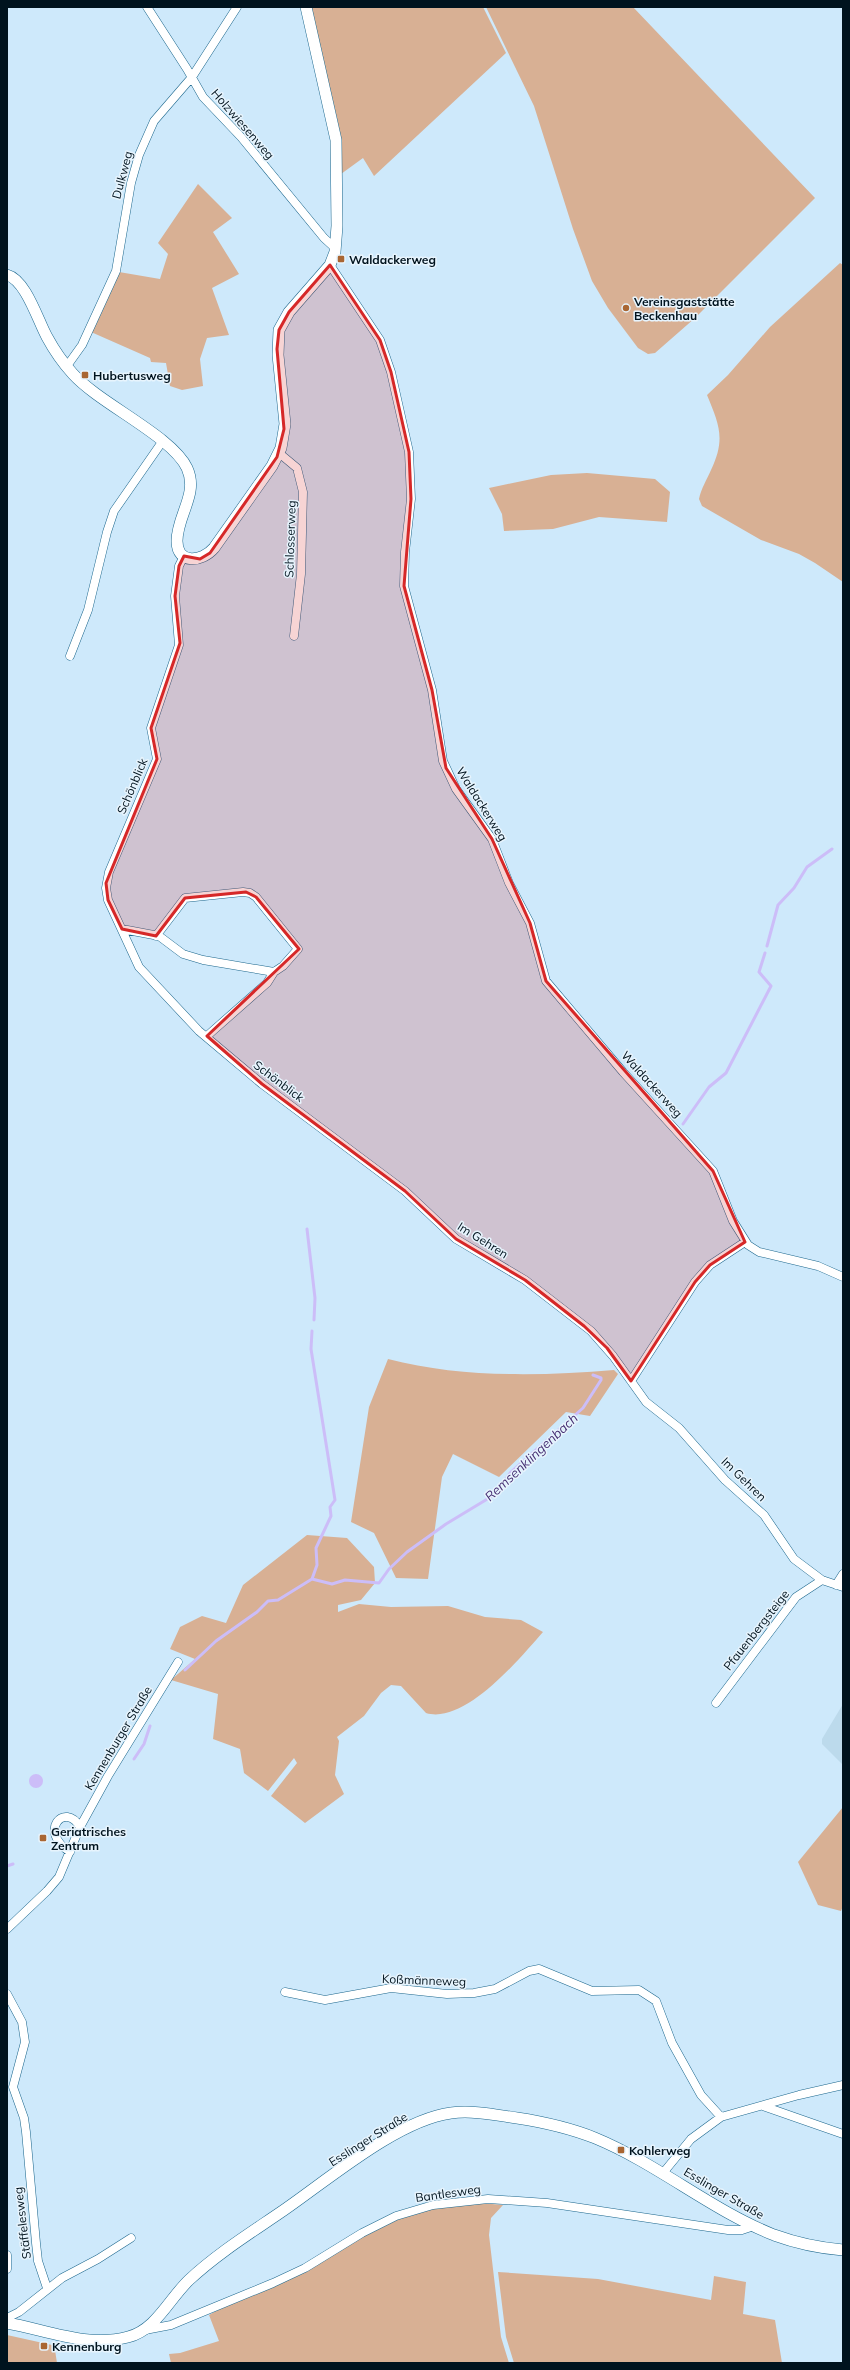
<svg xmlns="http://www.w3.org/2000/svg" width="850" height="2370" font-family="Mulish,sans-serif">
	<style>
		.built { fill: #bcdaec }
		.green { fill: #d8b094 }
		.water { fill: #ccbdf8 }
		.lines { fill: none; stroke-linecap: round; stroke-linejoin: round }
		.stream { stroke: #ccbdf8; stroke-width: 3 }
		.minor-casing { stroke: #1c678d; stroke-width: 9 }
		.tertiary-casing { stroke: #1c678d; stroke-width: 12 }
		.minor { stroke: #fff; stroke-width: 8 }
		.tertiary { stroke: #fff; stroke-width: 11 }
		.marked { fill: #d62828; fill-opacity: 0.2; stroke: #d62828; stroke-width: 3; stroke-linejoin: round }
		.poi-dot { fill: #a96633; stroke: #e7f4fd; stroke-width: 1.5 }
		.labels { text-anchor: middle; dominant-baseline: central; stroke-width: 3; stroke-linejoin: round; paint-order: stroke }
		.street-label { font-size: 12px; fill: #00131e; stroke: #e7f4fd }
		.poi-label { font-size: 12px; font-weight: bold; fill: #00131e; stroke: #e7f4fd; text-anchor: start }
		.water-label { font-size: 13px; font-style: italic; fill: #462f73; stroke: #e7f4fd }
	</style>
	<rect width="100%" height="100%" fill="#cee9fb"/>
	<path class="built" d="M843,1704V1765L822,1744V1739Z"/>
	<path class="green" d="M310,7H483L506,53L374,176L363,158L341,174L338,123Z
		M486,7H633L815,198L695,318L655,353L648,354L638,348L608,308L592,281L573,229L534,106Z
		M198,184L232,218L213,232L239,274L212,288L229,335L207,338L200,359L203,386L182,390L170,386L166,363L151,362L150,358L91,332L119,272L160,279L168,254L158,243Z
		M840,263L843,265V582L815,563L799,554L761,540L702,506L699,499C701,489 707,479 711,470C726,439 719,424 707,395L728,375L770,327Z
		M587,473L655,479L670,492L667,522L599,517L553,529L504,531L502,514L489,488L551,475Z
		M388,1359C460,1378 541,1376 614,1370L618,1374L590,1416L566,1412L499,1477L453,1454L442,1477L428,1579L396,1578L374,1533L351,1522L369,1407Z
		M307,1535L347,1538L374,1567L375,1583L361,1600L338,1605V1612L359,1604L391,1607L448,1606L485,1617L521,1620L543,1632C520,1658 465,1725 426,1713L401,1686L391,1685L381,1693L364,1716L337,1737L339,1741L335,1775L344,1794L305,1823L271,1796L297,1763L294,1758L268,1791L244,1773L240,1749L213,1739L218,1694L171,1680L195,1659L170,1649L180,1627L202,1616L226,1623L243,1585Z
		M843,1807V1906L841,1911L818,1905L798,1862Z
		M481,2203L503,2205L491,2218L489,2235L501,2337L509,2363H171L169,2354L180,2353L219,2341L209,2315L223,2307L397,2218L417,2211Z
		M498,2272L598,2279L711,2300L714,2276L746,2282L743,2314L775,2320L782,2363H514L506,2337Z
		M7,2335L52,2345L55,2350L57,2363H7Z"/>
	<path class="water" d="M29 1781a7 7 0 1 1 14 0a7 7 0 1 1-14 0Z"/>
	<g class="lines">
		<path class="stream" d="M767,946L778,905L794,888L807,867L832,849
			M683,1124L709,1087L726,1073L771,986L759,972L765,953
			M307,1229L315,1298L314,1320
			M312,1331L311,1349L335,1500L330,1507L331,1516L316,1548L317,1565L312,1579
			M185,1670L216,1641L257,1612L268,1601L278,1600L312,1579L332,1584L345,1580L379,1583L389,1569L407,1552L446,1524L494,1495L511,1472L583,1408L601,1380V1378L593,1375
			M134,1759L144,1744L150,1726
			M7,1866L13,1864"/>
		<g class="minor-casing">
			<path id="minor" d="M147,7L187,69L203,97L241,137L324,238L335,248
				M330,265L380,340L391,372L409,452L411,499L405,552L404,586L432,690L443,761L456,789L492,839L509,883L530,923L546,981L623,1072L713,1171L733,1221L748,1245L759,1252L818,1266L843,1277
				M67,366L82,345L116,271L131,183L139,155L154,121L192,77L237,7
				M279,453L297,468L303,492L301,574L294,636
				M184,556L179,566L175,596L179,645L151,728L157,759L109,872L106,888L108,900L139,967L199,1031L262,1084L405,1191L456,1239L525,1280L591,1331L613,1356L646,1402L679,1428L725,1480L764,1515L794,1559L822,1580L843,1587
				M70,656L88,610L107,532L114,511L162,442
				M122,929L159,936L183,954L203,960L274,972
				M156,936L185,898L243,892L250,893L256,897L298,949L283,966L274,972L267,983L207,1036
				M631,1381L695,1282L710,1265L745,1242
				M836,1585L843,1574
				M716,1703L796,1597L822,1580
				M70,1852C37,1831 65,1801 80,1827
				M7,1929L47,1891L59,1877L80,1827L108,1776L178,1662
				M285,1992L325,2000L391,1988L447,1994L474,1993L495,1989L529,1971L539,1969L592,1991L639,1990L656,2001L672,2043L701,2095L721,2117
				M7,1994L22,2022L25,2042L13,2087L24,2118L26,2132L36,2243L38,2261L47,2288
				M763,2106L843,2134
				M663,2173L691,2139L721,2117L799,2095L843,2085
				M7,2255V2269
				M7,2318L19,2312L62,2278L98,2259L131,2238
				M145,2330L171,2325L273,2283L305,2268L362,2233L396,2216L433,2205L488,2199L547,2203L728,2230H742L754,2226"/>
		</g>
		<g class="tertiary-casing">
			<path id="tertiary" d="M7,275C26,280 38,321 47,337C54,350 63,363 73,374C100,404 172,436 187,468C199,494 177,515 177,541C177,565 202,562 214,548L272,466L281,448L285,424L278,355L279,330L289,312L330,265L335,252L337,226L336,140L306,7
				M7,2323C47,2330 87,2348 128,2337C156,2330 169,2299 189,2280C218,2253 252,2232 284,2210C329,2179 398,2120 451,2113C472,2110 496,2115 517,2118C543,2122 570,2128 595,2138C658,2164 711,2210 774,2235C796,2243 819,2248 843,2250"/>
		</g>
		<use href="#minor" class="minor"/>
		<use href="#tertiary" class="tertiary"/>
	</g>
	<path class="marked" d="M330,265L380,340L391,372L409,452L411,499L404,586L432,690L446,768L492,839L530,923L546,981L713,1171L745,1242L710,1265L695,1282L631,1381L607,1348L584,1326L525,1280L456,1239L405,1191L262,1084L207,1036L299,949L256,897L246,892L185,898L156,936L122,929L108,900L106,883L157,759L151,728L180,643L175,596L179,566L184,556L200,559L210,553L277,457L284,429L277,349L279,330L289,312Z"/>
	<g class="poi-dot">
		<rect x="337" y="255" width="8" height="8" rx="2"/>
		<circle cx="626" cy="308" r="4"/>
		<rect x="81" y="371" width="8" height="8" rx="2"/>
		<rect x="39" y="1834" width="8" height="8" rx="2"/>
		<rect x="617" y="2146" width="8" height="8" rx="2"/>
		<rect x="40" y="2342" width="8" height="8" rx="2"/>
	</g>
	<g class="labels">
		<g class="street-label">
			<text transform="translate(243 124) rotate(49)">Holzwiesenweg</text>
			<text transform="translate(122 175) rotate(-75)">Dulkweg</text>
			<text transform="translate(290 539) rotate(-88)">Schlosserweg</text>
			<text transform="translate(132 786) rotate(-67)">Schönblick</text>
			<text transform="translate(482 804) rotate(58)">Waldackerweg</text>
			<text transform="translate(279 1081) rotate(37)">Schönblick</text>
			<text transform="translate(652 1084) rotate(48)">Waldackerweg</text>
			<text transform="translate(483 1240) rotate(32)">Im Gehren</text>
			<text transform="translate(744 1479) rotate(44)">Im Gehren</text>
			<text transform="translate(756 1630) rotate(-52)">Pfauenbergsteige</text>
			<text transform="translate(118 1738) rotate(-59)">Kennenburger Straße</text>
			<text transform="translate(424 1980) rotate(2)">Koßmänneweg</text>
			<text transform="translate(368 2139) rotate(-32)">Esslinger Straße</text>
			<text transform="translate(448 2193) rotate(-8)">Bantlesweg</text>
			<text transform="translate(724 2193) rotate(30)">Esslinger Straße</text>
			<text transform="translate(22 2223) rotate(-97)">Stäffelesweg</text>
		</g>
		<g class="poi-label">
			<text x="349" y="259">Waldackerweg</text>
			<text x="634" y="301">Vereinsgaststätte<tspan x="634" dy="14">Beckenhau</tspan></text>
			<text x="93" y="375">Hubertusweg</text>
			<text x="51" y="1831">Geriatrisches<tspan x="51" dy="14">Zentrum</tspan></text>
			<text x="629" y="2150">Kohlerweg</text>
			<text x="52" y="2346">Kennenburg</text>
		</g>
		<g class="water-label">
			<text transform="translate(531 1457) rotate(-43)">Remsenklingenbach</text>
		</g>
	</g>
	<rect width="850" height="2370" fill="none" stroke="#00131e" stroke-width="16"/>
</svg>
